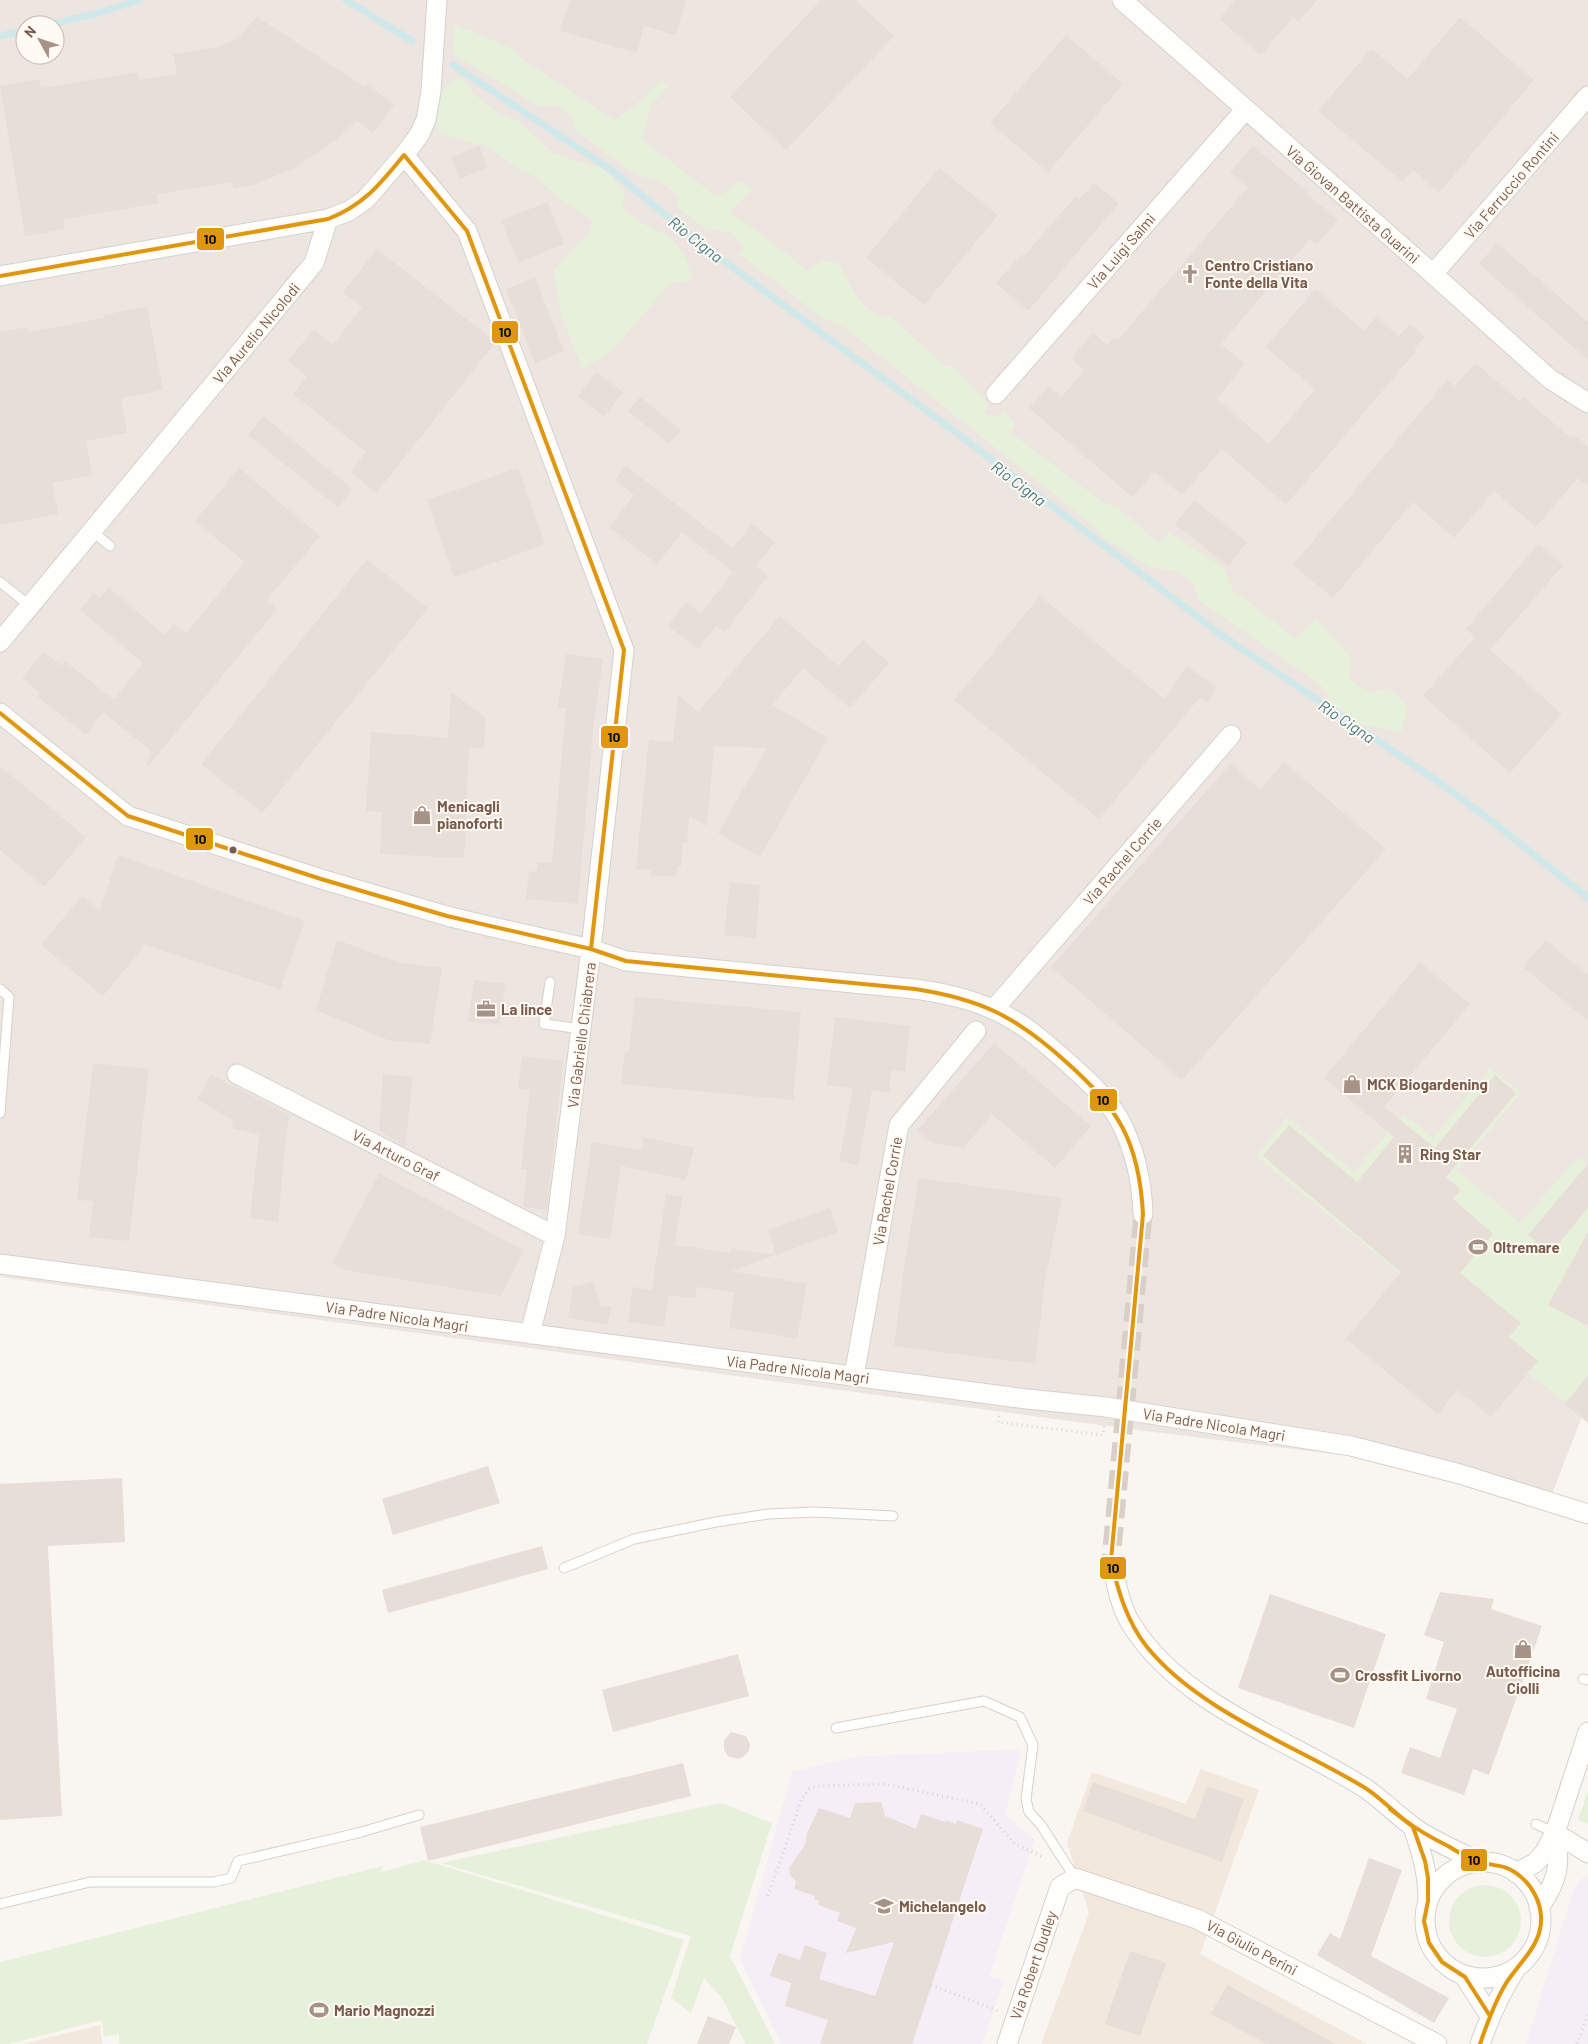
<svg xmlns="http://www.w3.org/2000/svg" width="1588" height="2044" font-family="Barlow,sans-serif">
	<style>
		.residential { fill: #f2e8de }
		.industrial { fill: #ede5e0; fill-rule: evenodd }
		.education { fill: #f6eef6 }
		.green { fill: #e7f0db }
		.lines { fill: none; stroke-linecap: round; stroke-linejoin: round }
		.stream { stroke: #d0e8ea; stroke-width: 7 }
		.building { fill: #e6ded7 }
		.minor-tunnel { stroke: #d9cfc7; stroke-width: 19; stroke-dasharray: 19 9; stroke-linecap: butt }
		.service-casing { stroke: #d7d1cb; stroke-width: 11 }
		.minor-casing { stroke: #d7d1cb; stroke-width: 21 }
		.path { stroke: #dcd5d0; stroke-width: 3; stroke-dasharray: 1 4; stroke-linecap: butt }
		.service { stroke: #fefefd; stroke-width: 9 }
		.minor { stroke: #fefefd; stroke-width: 19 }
		.bus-1-casing { stroke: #fffaf3; stroke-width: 8 }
		.bus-1 { stroke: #de970f; stroke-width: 4 }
		.bus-dot { fill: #7a5c4d; stroke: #fffaf3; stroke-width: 2 }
		.labels { text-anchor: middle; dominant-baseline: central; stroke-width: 4; stroke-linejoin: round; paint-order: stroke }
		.street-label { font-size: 15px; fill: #7a5c4d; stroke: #fffaf3 }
		.poi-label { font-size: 15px; font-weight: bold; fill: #7a5c4d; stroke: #fffaf3; text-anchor: start }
		.water-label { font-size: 16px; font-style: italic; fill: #437c86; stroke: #fffaf3 }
		.line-badge { stroke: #fffaf3; stroke-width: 2 }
		.pale-badge-label { font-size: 14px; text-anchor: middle; font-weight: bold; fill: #111 }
	</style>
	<rect width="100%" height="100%" fill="#f9f5f0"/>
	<path class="residential" d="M1201,1769L1259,1790L1200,1954L1367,2044H1041L1089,1913L1067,1843L1092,1772L1186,1804Z
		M100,2025L102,2044H23Z"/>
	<path class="industrial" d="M0,0H1588V1401L1547,1507L1384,1460L1145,1431L0,1277ZM25,25H55V55H25Z"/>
	<path class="education" d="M1022,1749L1005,1815L1035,1840L989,1976L1004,1981L982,2044H781L740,1960L792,1772L853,1757Z
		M1588,1875V2044H1526L1573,1891L1580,1880Z"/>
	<path class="green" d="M454,24L517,51L519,57L614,120L631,109L661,81L669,86L651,105L642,139L717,197L741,181L752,189L729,213L746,223L807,270L822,261L838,263C850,283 863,318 890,316L943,364L955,369L989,404L984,414L997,417L1004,410L1015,424L1011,433L1104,503L1118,508L1158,542L1169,532L1224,568L1232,589L1294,638L1316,618L1351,657L1349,679L1371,693L1388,688L1408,706L1401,732L1361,725L1333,704L1320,684L1198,600L1194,583L1175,571L1149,567L1104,538L1095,527L844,327L821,317L738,253L744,248L730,232L708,230L676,207L679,197L660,181L636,175L575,130L572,117L560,106L537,105L453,54Z
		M459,77L470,85L472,93L501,114L518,121L552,152L592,167L600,165L624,191L622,209L647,226L671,237L685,258L693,280L670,283L612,351L582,369L560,312L554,269L588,234L593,220L565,203L534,176L521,171L486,146L440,134C438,129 435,123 435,118C437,101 443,84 459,77Z
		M1490,1068L1521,1092L1457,1170L1520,1223L1578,1157L1588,1165V1420L1396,1270L1256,1156L1287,1117L1354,1172L1404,1114L1433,1138Z
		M1588,1791V1824L1578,1820Z
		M721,1803L772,1823L730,1956L775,2044H746L721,1997L704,1978L691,2013L671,1998L691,1936L441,1863Z
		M424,1860L684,1940L647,2044H119V2034L104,2037L102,2020L9,2044H0V1962L383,1866L381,1872Z
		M1449 1921a36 36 0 1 1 72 0a36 36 0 1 1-72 0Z"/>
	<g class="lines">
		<path class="stream" d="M346,0L412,41
			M48,25L102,12L139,0
			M0,36L25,30
			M453,65L610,169L697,241L954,431L1220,634L1440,783L1493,822L1588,898"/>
	</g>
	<path class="building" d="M570,0H686L676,35L644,26L637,53L560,31Z
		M821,0H855L894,36L786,150L730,97Z
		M1235,0H1317L1299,22L1293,17L1261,55L1219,19Z
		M257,17L365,87L367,84L394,105L373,133L357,121L334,141L295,168L253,185L233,188V182L157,194L159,203L63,219L65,229L25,236L0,86L39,79L41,88L138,72L139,80L177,74L173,54L218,47L237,39Z
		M1460,17L1534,80L1439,193L1413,170L1403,182L1318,111L1371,49L1408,79Z
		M1066,35L1123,84L1048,172L990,123Z
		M479,146L488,167L460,179L451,157Z
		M1253,146L1308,192L1307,194L1338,220L1317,245L1310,239L1221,344L1245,364L1217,399L1269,444L1315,389L1266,347L1315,289L1365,331L1376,317L1399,336L1410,324L1425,337L1414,349L1416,351L1286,505L1222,449L1182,495L1154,472L1132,497L1029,408L1049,386L1062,397L1084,370L1071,359L1093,333L1107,345L1115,337L1118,340L1248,187L1230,172Z
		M939,168L998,215L924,305L866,258Z
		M1094,183L1119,203L1028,311L996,283L1022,254L1024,256L1076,196L1080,199Z
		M548,202L564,244L518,262L501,220Z
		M1497,243L1588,322V360L1479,264Z
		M377,249L496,342L376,493L350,472L366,452L293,394L307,377L288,361L314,329L333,345L362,307L343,292Z
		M535,278L564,351L535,363L506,289Z
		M147,306L163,390L121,398L127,433L86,441L92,475L52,483L58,514L0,525V332L28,327L29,332L104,318V315Z
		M1475,363L1520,401L1523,397L1571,438L1574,435L1588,447V486L1578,478L1536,527L1494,491L1454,538L1413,502L1333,598L1293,565L1447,380L1455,386Z
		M597,372L623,392L604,417L578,396Z
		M640,397L681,430L669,444L628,411Z
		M263,416L353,489L338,507L248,435Z
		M626,466L733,548L752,524L775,542L756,566L768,576L725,632L716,626L698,649L668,626L686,602L701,614L733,572L682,532L657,564L609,527L634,495L615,480Z
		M239,468L320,536L267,600L277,609L146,769L151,751L103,712L86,735L37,696L40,693L22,678L43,652L62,666L65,661L114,700L104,712L143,663L80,610L94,593L100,598L108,587L165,635L174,624L186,633L245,562L195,521Z
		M518,468L545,544L454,577L427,500Z
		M1194,500L1247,542L1228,566L1175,524Z
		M1538,544L1563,565L1490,650L1562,714L1510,773L1423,696L1475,637L1466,629Z
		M367,559L428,608L262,813L201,764Z
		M1040,596L1164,699L1187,666L1217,688L1207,702L1200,697L1099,819L954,700Z
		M780,616L838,666L863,640L889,663L850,708L803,668L772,705L828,738L760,857L718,833L767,748L714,746L707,826L689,816L687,843L683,842L681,867L677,866L676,877L650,875L651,870L636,869L649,740L673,742L678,695L698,712Z
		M566,654L603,659L593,731L578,904L526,899L529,871L536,872L538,862L552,863L566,708L558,707Z
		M451,692L486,718L484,748H469L464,858L380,854L382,812L366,811L371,732L448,738Z
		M1284,762L1386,849L1182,1080L1051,967L1231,763L1260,790Z
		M0,766L86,837L44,887L0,850Z
		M118,855L305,921L280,989L145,945L103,996L41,945L82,896L100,911Z
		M730,882L760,885L756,938L724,935Z
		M337,940L401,963L442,968L430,1044L388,1040L316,1010Z
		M1546,940L1588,975V1021L1523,967Z
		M1420,962L1470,1004L1384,1107L1435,1148L1495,1075L1516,1093L1446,1177L1461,1190L1453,1199L1493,1234L1460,1273L1521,1323L1509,1337L1538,1361L1491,1417L1457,1390L1438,1414L1346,1339L1401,1272L1263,1156L1289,1125L1357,1182L1394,1137L1324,1078Z
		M474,980L505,984L500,1025L468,1021Z
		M635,997L801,1012L793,1100L621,1084L625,1051H629Z
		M835,1017L910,1026L905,1072L891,1070L889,1093L872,1090L858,1165L839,1161L853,1088L827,1085Z
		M994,1043L1091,1126L1055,1168L992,1114L964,1148L932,1143L917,1131Z
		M522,1056L563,1061L547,1210L523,1207L527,1169H521L530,1090L518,1088Z
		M93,1063L149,1069L129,1241L89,1237L93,1201L77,1200Z
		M383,1074L413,1077L405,1147L379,1131Z
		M211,1075L290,1115L286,1136L278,1222L250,1218L259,1135L232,1128L233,1120L197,1099Z
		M644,1137L694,1148L686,1180L621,1166L610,1239L578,1234L592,1142L641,1150Z
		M1588,1164V1208L1550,1254L1528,1235Z
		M379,1174L524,1250L501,1296L345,1270L332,1263Z
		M919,1178L1062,1198L1045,1280L1035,1364L894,1346L905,1261Z
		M666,1194L682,1197L675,1245L731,1253V1249L775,1255L731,1271L807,1284L797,1338L729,1328L734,1292L697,1287L695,1298L669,1295L664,1327L628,1322L633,1287L652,1290Z
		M830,1208L838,1232L776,1255L768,1230Z
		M1588,1232V1326L1548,1305Z
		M593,1282L601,1306L612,1307L607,1325L568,1318L573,1287Z
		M1588,1376V1423L1565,1404Z
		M488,1466L500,1503L393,1535L382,1499Z
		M122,1478L125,1542L48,1546L62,1816L0,1820V1484Z
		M542,1546L548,1569L388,1613L382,1590Z
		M1440,1592L1494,1599L1491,1609L1542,1626L1489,1775L1473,1769L1464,1795L1401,1773L1410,1747L1440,1758L1457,1709L1426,1699L1444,1642L1424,1635Z
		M1270,1594L1386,1634L1354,1728L1238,1688Z
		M738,1654L749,1696L613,1732L602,1690Z
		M731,1732L746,1736L750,1744L749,1751L743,1757L738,1759L728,1756L724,1750V1741Z
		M683,1763L691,1796L428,1861L420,1827Z
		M1093,1782L1195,1819L1207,1786L1244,1799L1222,1862L1083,1811Z
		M881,1802L885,1816L916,1829L921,1814L945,1822L946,1820L956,1824L957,1820L983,1829L912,2044H820L828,2020L785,2006L791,1983L770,1976L778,1953L800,1960L805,1945L827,1953L819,1979L875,1996L894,1942L846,1953L856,1928L837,1921L840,1913L818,1905L819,1901L814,1899L815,1896L794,1889L796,1882L790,1875L789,1868L805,1845L807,1833L819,1808L850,1818L855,1803Z
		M1369,1858L1402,1870L1371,1956L1449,1998L1434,2023L1317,1955L1330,1933L1340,1939Z
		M1130,1951L1166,1963L1140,2036L1105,2024Z
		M1227,1985L1336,2044H1267L1211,2014Z
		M708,2016L736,2027L729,2044H697Z"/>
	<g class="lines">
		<path class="minor-tunnel" d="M1114,1573L1111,1560L1143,1214"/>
		<g class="service-casing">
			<path id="service" d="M92,531L110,546
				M0,582L30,606
				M550,982L544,1024L582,1029
				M0,989L9,997L0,1113
				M564,1568L634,1539L716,1522L768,1514L815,1512L893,1516
				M1583,1679L1588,1680
				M836,1728L984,1701L1020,1717L1033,1745L1026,1799L1029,1812L1041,1825L1075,1878
				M1536,1824L1555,1833
				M0,1904L90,1882H214L231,1878L238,1861L358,1833L419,1815"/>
		</g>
		<g class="minor-casing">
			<path id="minor" d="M1122,0L1433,274L1550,379L1588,403
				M404,155L467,231L624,650L591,949L555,1236L530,1334
				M1433,274L1588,96
				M0,276L328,219L349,211L366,199L404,155L419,135L426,120L431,91L437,0
				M996,394L1246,109
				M0,642L314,263L328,219
				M0,713L128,816L321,879L447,916L488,926L591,949L626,961L915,989C950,994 985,1002 1015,1021C1034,1032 1052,1049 1068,1063C1087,1080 1107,1098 1119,1119C1135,1149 1142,1181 1143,1214
				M994,1009L1231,735
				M237,1074L555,1236
				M0,1264L1027,1399L1106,1407L1351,1446L1460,1474L1588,1514
				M854,1376L899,1125L976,1031
				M1114,1573C1118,1592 1122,1611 1133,1627C1184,1706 1288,1739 1365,1788C1381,1799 1396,1814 1412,1826C1430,1840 1458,1851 1479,1862
				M1413,1827C1422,1854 1428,1873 1428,1901
				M1555,1833L1588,1853
				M1425 1920a58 58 0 1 1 116 0a58 58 0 1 1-116 0Z
				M1516,1873L1535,1863L1545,1852L1555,1833L1588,1732
				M1539,1908C1558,1880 1561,1865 1555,1833
				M1465,1977L1490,2016
				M1007,2044L1060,1887L1075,1878L1197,1919L1437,2044
				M1480,2044C1490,2016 1501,1991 1517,1967"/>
		</g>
		<path class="path" d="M999,1416L998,1422L1103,1435L1104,1426
			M768,1896L802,1798L809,1789L817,1786L885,1784L980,1804L1015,1844L1043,1857
			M931,1985L999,2011
			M1577,2044L1588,2014"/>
		<use href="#service" class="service"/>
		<use href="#minor" class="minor"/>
		<g class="bus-1-casing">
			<path id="bus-1" d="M0,276L328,219C364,205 380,184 404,155L467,231L624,650L591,949
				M0,713L128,816L321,879L447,916L591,949L626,961L915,989C980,999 1015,1016 1064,1060C1118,1108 1139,1140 1143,1214L1111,1560C1118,1591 1127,1622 1147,1647C1198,1710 1293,1745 1362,1786C1378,1795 1391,1810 1406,1821C1419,1831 1434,1839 1448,1846C1458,1852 1468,1859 1479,1862C1496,1867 1505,1863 1521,1877C1532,1886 1540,1901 1541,1916C1543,1945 1519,1962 1505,1985C1494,2003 1487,2024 1480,2044
				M1390,1809L1413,1827L1425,1861L1428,1878V1901L1424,1921L1429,1943L1442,1962L1465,1977L1490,2016"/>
		</g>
		<use href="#bus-1" class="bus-1"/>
	</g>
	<defs>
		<g id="church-bare" transform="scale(1.5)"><path d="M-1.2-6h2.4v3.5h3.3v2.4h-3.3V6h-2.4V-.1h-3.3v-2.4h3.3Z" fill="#a69286" stroke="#fffaf3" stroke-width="2.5" paint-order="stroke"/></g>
		<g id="shop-bare" transform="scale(1.5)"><path d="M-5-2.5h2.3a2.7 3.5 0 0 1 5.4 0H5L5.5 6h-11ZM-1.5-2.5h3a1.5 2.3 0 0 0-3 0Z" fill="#a69286" stroke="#fffaf3" stroke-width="2.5" paint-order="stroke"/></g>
		<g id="office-bare" transform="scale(1.5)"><path d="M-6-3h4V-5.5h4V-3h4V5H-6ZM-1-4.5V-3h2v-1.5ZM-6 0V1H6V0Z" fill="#a69286" stroke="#fffaf3" stroke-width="2.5" paint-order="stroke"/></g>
		<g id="building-bare" transform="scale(1.5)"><path d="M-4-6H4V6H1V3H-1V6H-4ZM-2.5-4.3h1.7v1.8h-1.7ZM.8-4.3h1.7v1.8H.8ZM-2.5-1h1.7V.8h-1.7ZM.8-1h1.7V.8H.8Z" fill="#a69286" stroke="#fffaf3" stroke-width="2.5" paint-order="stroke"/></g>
		<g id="stadium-bare" transform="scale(1.5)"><path d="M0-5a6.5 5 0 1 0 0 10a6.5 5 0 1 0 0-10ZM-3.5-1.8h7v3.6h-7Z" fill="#a69286" stroke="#fffaf3" stroke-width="2.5" paint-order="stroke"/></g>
		<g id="school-bare" transform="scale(1.5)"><path d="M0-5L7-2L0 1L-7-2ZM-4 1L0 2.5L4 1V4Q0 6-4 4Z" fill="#a69286" stroke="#fffaf3" stroke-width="2.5" paint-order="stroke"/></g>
	</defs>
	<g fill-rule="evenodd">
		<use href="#church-bare" x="1190" y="274"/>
		<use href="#shop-bare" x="422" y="815"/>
		<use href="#office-bare" x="486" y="1009"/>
		<use href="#shop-bare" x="1352" y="1084"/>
		<use href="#building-bare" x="1405" y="1154"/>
		<use href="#stadium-bare" x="1478" y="1247"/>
		<use href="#shop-bare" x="1523" y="1649"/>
		<use href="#stadium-bare" x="1340" y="1675"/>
		<use href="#school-bare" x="884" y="1906"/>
		<use href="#stadium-bare" x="319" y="2010"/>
	</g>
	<circle class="bus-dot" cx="233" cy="850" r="4.5"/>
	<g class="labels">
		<g class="street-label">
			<text transform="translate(1511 185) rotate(-49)">Via Ferruccio Rontini</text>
			<text transform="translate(1353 204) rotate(41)">Via Giovan Battista Guarini</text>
			<text transform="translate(1121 251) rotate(-49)">Via Luigi Salmi</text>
			<text transform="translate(256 333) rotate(-50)">Via Aurelio Nicolodi</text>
			<text transform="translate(1122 861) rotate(-49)">Via Rachel Corrie</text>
			<text transform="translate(581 1035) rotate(-83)">Via Gabriello Chiabrera</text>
			<text transform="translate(396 1155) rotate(27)">Via Arturo Graf</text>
			<text transform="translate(887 1191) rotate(-80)">Via Rachel Corrie</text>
			<text transform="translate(397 1316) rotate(8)">Via Padre Nicola Magri</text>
			<text transform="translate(798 1369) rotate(7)">Via Padre Nicola Magri</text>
			<text transform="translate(1214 1424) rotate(9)">Via Padre Nicola Magri</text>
			<text transform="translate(1252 1947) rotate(28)">Via Giulio Perini</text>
			<text transform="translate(1033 1965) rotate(-71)">Via Robert Dudley</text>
		</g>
		<g class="poi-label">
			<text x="1205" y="265">Centro Cristiano<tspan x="1205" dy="17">Fonte della Vita</tspan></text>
			<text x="437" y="806">Menicagli<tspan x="437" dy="17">pianoforti</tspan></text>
			<text x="501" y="1009">La lince</text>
			<text x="1367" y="1084">MCK Biogardening</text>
			<text x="1420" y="1154">Ring Star</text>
			<text x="1493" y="1247">Oltremare</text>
			<text x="1523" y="1671" text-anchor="middle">Autofficina<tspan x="1523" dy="17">Ciolli</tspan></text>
			<text x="1355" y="1675">Crossfit Livorno</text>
			<text x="899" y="1906">Michelangelo</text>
			<text x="334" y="2010">Mario Magnozzi</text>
		</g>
		<g class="water-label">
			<text transform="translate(696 239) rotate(38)">Rio Cigna</text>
			<text transform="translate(1019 483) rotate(37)">Rio Cigna</text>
			<text transform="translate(1347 721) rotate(34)">Rio Cigna</text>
		</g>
	</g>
	<g class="line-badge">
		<rect x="196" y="227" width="29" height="24" rx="5" fill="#de970f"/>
		<rect x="491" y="320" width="28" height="24" rx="5" fill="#de970f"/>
		<rect x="600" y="725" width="29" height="24" rx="5" fill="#de970f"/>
		<rect x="185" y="827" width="29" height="24" rx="5" fill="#de970f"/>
		<rect x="1089" y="1088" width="29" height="24" rx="5" fill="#de970f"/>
		<rect x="1099" y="1556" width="28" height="24" rx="5" fill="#de970f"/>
		<rect x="1460" y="1848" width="28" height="24" rx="5" fill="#de970f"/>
	</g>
	<g class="pale-badge-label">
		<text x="210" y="244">10</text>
		<text x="505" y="337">10</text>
		<text x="614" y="742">10</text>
		<text x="200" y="844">10</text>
		<text x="1103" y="1105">10</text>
		<text x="1113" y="1573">10</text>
		<text x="1474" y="1865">10</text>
	</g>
	<g transform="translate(40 40) rotate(310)"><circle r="24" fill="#fffaf3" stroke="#cabbb1"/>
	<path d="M0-4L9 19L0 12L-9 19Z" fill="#a69286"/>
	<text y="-8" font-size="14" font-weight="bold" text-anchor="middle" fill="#7a5c4d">N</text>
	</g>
</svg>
